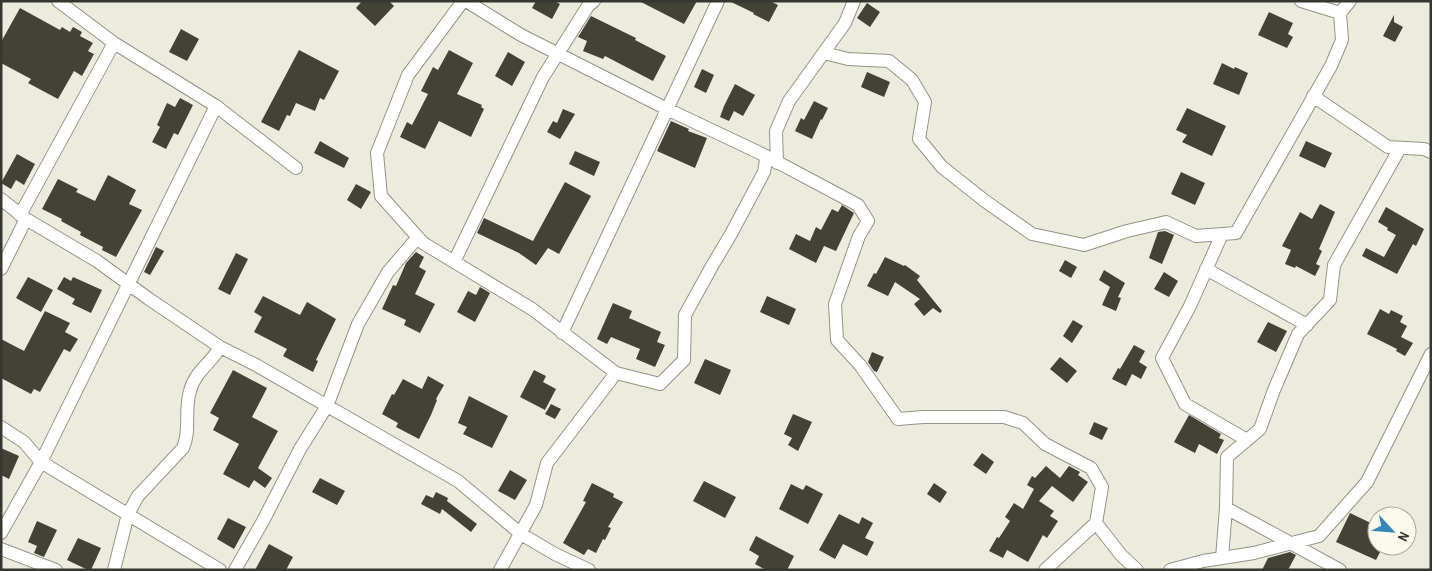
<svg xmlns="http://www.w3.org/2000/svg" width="1432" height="571" font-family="'Archivo Narrow',sans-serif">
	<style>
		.building { fill: #434237 }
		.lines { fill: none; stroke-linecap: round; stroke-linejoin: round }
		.minor-casing { stroke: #949387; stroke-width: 14 }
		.minor { stroke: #fff; stroke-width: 12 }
	</style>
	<rect width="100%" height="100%" fill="#ececde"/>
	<path class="building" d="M362,1H389L394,6L375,26L356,8Z
		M536,1H554L560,4L552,19L532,8Z
		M639,1H697L684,24Z
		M729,1H770L778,5L769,22L753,14L754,13Z
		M867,3L880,12L870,27L857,18Z
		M20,8L60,30L62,27L70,32L73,27L82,32L80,36L93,43L88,51L94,54L82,76L74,71L58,99L28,83L31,79L1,63V42Z
		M1269,12L1293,23L1288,34L1293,37L1287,48L1258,35Z
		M1394,15V22L1403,27L1395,42L1383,36Z
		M591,16L636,38L635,40L666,56L653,81L605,56L603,59L583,51L587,41L578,37Z
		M181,29L199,39L187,61L169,52Z
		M299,50L339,71L324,100L320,98L315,111L296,103L290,116L287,115L279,131L261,122Z
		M449,50L473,63L457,94L482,105L481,107L484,109L471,137L439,121L425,149L400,137L407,122L412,125L428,94L421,91L433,67L438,70Z
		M508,52L525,62L512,86L495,76Z
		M1222,63L1234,69L1235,67L1248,73L1239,95L1213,84Z
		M702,69L714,75L706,93L694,87Z
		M867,72L890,82L884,97L861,87Z
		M735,84L755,95L743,116L734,111L729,121L720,117L724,106Z
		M180,98L193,105L178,135L174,133L166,149L152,142L160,127L157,125L167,103L175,107Z
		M814,101L828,108L822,120L821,119L812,139L795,131L801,118L804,120Z
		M1187,108L1226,126L1212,156L1182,142L1187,135L1176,130Z
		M563,109L575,114L560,139L547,132L553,121L557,123Z
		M671,121L689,129L688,131L707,138L695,168L657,151Z
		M320,141L349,158L344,168L314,153Z
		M1306,141L1332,153L1325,168L1299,156Z
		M575,151L600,162L594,176L569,164Z
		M17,154L35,164L24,185L16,180L11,189L1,183Z
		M1181,172L1205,183L1195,205L1171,194Z
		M108,175L136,190L129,204L142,210L116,257L102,250L103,247L80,235L81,232L61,221L62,219L42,209L58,179L78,189L76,192L95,201Z
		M565,182L591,196L559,254L548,248L536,265L519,253L477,233L484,218L533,241Z
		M356,184L371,192L361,209L347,200Z
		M1320,204L1335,212L1319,249L1322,251L1316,264L1320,266L1315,276L1296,266L1295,268L1285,264L1291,250L1282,246L1300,212L1312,219Z
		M842,205L854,213L836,251L824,246L816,263L789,249L796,234L810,241L816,227L821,230L832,209L838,212Z
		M1386,207L1424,229L1416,246L1413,244L1397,274L1362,256L1366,248L1384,257L1396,235L1387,230L1388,228L1378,222Z
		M1165,231L1174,235L1162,264L1149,258L1158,232Z
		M156,247L164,251L150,275L144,272Z
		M416,252L424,257L419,267L426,271L415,294L435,304L420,333L404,325L406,320L382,309L393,285L396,286L406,263Z
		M236,253L248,259L230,295L218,289Z
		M885,257L904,266L905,265L920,276L917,280L942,311L940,313L933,308L924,316L914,304L920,299L895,282L888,296L867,286L874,273L876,274Z
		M1065,260L1077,267L1071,278L1059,271Z
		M1104,270L1125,283L1118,297L1121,298L1116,311L1102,305L1110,287L1099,280Z
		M1164,272L1178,281L1169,297L1154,289Z
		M28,277L53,290L41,312L16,298Z
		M64,277L71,281L73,277L102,290L91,313L72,304L75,299L57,289Z
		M480,287L490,293L475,322L457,312L468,291L476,295Z
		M263,296L300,315L307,302L336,319L316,360L318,361L313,372L283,356L287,349L254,332L262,317L254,312Z
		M767,296L796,309L789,325L760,312Z
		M613,303L632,311L629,318L661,332L657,342L665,345L655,367L636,359L640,349L611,337L607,344L597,339Z
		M1380,309L1389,314L1391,310L1403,316L1400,322L1407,326L1401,337L1413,343L1405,356L1396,351L1397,349L1367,334Z
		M45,311L70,323L65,332L78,339L70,352L64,349L40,392L34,389L31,394L1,378V339L24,351Z
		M1073,320L1083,326L1072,343L1063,336Z
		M1268,322L1287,331L1276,352L1257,342Z
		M1134,345L1145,351L1139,362L1147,367L1141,379L1132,374L1126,386L1112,379L1118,368L1120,369Z
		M872,352L884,357L877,372L874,371L868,362Z
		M1060,357L1077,371L1067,383L1050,369Z
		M705,359L731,370L720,395L694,383Z
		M233,370L267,388L252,417L278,431L258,468L272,478L265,488L254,480L249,488L223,474L239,444L213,430L219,418L210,413Z
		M534,370L546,376L543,382L556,389L545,410L520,397Z
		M428,376L444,385L436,399L437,400L431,415L419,439L396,427L398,423L382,414L392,394L394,395L403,379L422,389Z
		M469,396L508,416L492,448L463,434L467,427L458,423Z
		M551,404L561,409L555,419L545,414Z
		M793,414L812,422L798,451L788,445L792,438L784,434Z
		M1189,415L1221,434L1219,438L1224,440L1217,454L1199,444L1195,453L1174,442Z
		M1094,422L1108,428L1102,440L1089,434Z
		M1,448L19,456L9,479L1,475Z
		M982,453L994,462L986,474L973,465Z
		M1046,466L1060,478L1069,466L1080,472L1078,475L1088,482L1073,502L1052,486L1039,501L1054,511L1050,516L1058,521L1047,538L1043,535L1028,562L1007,550L1003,558L989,551L997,537L999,538L1010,521L1005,517L1014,503L1023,509L1034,489L1027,485L1032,476L1035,478Z
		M510,470L527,480L515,500L498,491Z
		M320,478L345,491L337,505L312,492Z
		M704,481L736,497L725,518L693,501Z
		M592,483L614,494L613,497L623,502L608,527L611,528L605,540L603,539L596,553L588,549L584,555L563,543L586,502L583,501Z
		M934,483L947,492L940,503L927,494Z
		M791,484L803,490L806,485L823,494L808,524L779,509Z
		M436,492L448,498L447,501L477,524L471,532L442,509L440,514L421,504L426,495L433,498Z
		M1350,513L1377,526V546H1383L1376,560L1336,542Z
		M839,514L859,524L862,517L873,523L865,538L874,542L867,556L843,544L835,559L819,550Z
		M228,518L246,527L234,549L217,539Z
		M37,521L57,530L44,557L34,553L37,546L28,542Z
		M756,536L794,556L787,570H766L755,564L759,556L749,550Z
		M78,538L101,548L91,570H88L67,560Z
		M269,544L293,557L286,570H255Z
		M1290,552L1296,555L1288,570H1262L1268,558Z"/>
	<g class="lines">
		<g class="minor-casing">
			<path id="minor" d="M58,1L114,43L216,106L296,168
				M463,1L408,75L377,153L381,196L423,243L532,309L616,373L660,384L684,360L685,315L712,266L731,234L764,172L766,160L764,155L667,109L521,35L466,1
				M1301,1L1340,13
				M824,53L848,59L889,61L912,80L925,102L919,139L942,167L985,201L1032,234L1084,245L1127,231L1166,222L1196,236L1236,233L1331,66L1342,40L1340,13L1350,1
				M1313,96L1388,147L1424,149L1431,152
				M764,155L858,205L868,221L859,236L835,304L837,340L860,365L898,419L923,417H1004L1023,423L1045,444L1091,468L1102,487L1096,523L1121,555L1137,570
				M777,163L776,131L789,101L845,23L854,1
				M1,199L26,219L97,261L149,299L220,347L256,365L458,481L521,534L555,554L589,570
				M20,215L114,43
				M1222,234L1190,306L1162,358L1185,404L1247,440
				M454,262L543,77L588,6L594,1
				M1,269L26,219
				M1206,269L1307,325
				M562,333L718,1
				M1,427L24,442L41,462L220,570
				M1226,508L1340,570
				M1,533L41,462L216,106
				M1,549L56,570
				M1222,558L1226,508L1227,457L1260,429L1274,390L1298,334L1330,300L1334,265L1400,148
				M114,570L128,514L138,496L183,448C191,431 184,410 190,391C195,371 211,364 220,347
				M235,570L263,521L300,449L327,406L358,324L388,272L418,237
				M500,570L536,505L547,463L616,373
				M1045,570L1096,523
				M1170,570L1203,561L1254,553L1319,536L1367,482L1431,354"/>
		</g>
		<use href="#minor" class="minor"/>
	</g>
	<rect width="1432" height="571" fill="none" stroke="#373731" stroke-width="5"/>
	<g transform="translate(1392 531) rotate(116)"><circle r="24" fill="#faf9eb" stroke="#acaba1"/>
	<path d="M0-4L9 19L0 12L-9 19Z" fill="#3587b8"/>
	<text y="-8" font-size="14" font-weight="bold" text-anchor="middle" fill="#373731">N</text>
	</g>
</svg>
